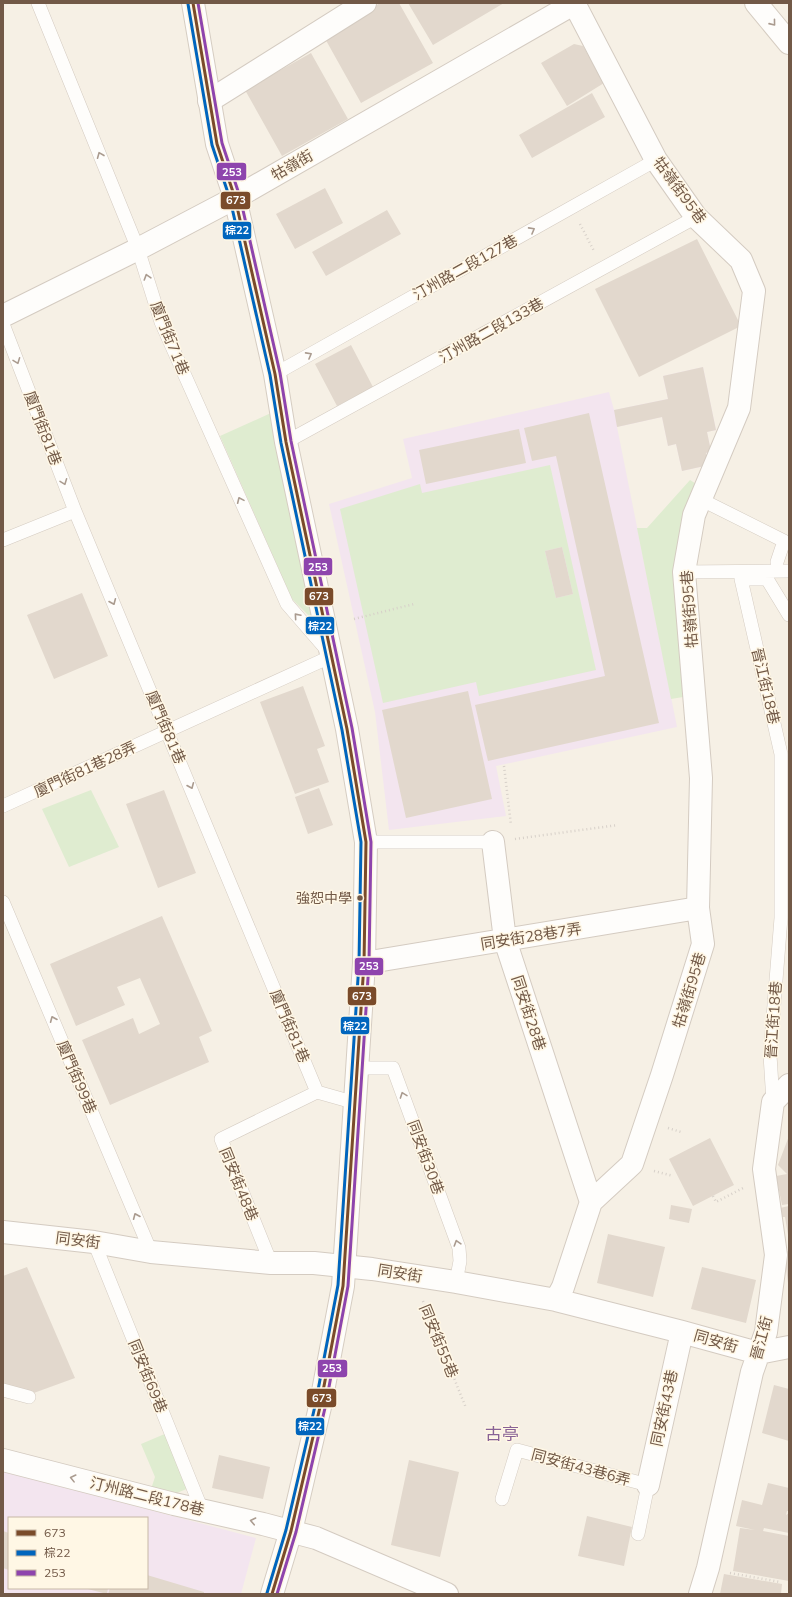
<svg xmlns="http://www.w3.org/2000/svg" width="792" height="1597" font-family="Mulish,'Noto Sans TC',sans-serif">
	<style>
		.education { fill: #f3e5ef; fill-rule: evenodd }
		.green { fill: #dfecd0; fill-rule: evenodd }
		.building { fill: #e2d8cd }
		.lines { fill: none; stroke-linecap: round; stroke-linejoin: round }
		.lane-casing { stroke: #d4cbc1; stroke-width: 14 }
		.street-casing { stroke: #d4cbc1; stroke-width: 24 }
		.secondary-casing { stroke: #d6cdc2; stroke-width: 24 }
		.path { stroke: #d7d0c9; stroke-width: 2.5; stroke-dasharray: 1 3; stroke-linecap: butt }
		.lane { stroke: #fefdfb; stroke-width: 13 }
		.street { stroke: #fefdfb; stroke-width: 22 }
		.secondary { stroke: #fefdfb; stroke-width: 22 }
		.bus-1-casing { stroke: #fff7e5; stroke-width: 6 }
		.bus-2-casing { stroke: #fff7e5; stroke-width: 6 }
		.bus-3-casing { stroke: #fff7e5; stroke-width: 6 }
		.bus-1 { stroke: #7a4b2a; stroke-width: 3 }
		.bus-2 { stroke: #0065bd; stroke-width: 3 }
		.bus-3 { stroke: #8e44ad; stroke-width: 3 }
		.oneway { stroke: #aa9b8f }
		.bus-dot { fill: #725947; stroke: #fff7e5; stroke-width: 1.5 }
		.labels { text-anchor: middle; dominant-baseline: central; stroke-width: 3; stroke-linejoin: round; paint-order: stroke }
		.bus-label { font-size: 14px; fill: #725947; stroke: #fff7e5; text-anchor: end }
		.street-label { font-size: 15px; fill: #725947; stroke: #fff7e5 }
		.quarter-label { font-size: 17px; fill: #886296; stroke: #fff7e5 }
		.line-badge { stroke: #fff7e5; stroke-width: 1.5 }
		.badge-label { font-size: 11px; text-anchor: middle; font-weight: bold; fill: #fff }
	</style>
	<rect width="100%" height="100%" fill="#f6f0e5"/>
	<path class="education" d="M703,367L716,430L707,432L711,451L706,453L709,465L682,471L676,444L668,446L662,417L617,427L677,727L496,766L506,816L389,830L375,712L329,504L412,478L403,439L609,392L614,410L668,399L663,376Z
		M3,1471L256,1538L241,1594H3ZM9,1518H147V1588H9Z"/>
	<path class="green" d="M271,413L317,624L292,599L220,436Z
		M550,465L596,670L479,696L476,682L383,703L340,509L420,484L422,493ZM562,547L573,594L556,598L545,551Z
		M690,480L701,487L681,553L689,696L671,699L637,528H647Z
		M91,790L119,847L69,867L42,809Z
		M167,1433L189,1488L167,1497L150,1492L155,1477L141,1444Z"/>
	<path class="building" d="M380,3H399L433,63L361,103L323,35Z
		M408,3H504L433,45Z
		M574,44L583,46L604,83L567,106L541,63Z
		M311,53L348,119L282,156L245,90Z
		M592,93L605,117L532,158L519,135Z
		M325,188L343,223L295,249L276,214Z
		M387,210L401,234L326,276L312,252Z
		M697,239L741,326L639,377L595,289Z
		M351,345L373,387L337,406L315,364Z
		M703,367L716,430L707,432L711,451L706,453L709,465L682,471L676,444L668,446L662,417L617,427L614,410L668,399L663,376Z
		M589,413L659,723L488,761L475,705L605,676L556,456L532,461L524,428Z
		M519,429L526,463L426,484L419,450Z
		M562,547L573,594L556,598L545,551Z
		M82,593L108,656L54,679L27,615Z
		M303,686L325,746L317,749L329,782L295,794L260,702Z
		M468,691L492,799L406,818L382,710Z
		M319,788L333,825L308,834L295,797Z
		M164,790L196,873L158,888L126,804Z
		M162,916L212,1031L199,1037L209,1062L110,1105L82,1040L133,1018L139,1034L160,1024L140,978L117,987L125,1005L76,1026L50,964Z
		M789,1136V1204L782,1205L776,1176L787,1174L778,1165Z
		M710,1138L734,1185L693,1206L669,1159Z
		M671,1205L692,1209L689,1223L669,1219Z
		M789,1206V1234L788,1235L785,1217H781L780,1208Z
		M608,1234L665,1247L653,1297L597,1283Z
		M789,1251V1283H788L784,1252Z
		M27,1267L75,1378L31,1394L3,1386V1276Z
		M702,1267L756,1280L746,1323L691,1309Z
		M774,1385L789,1389V1441L762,1433Z
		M219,1455L270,1467L263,1499L212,1488Z
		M409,1460L459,1472L440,1557L391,1545Z
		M768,1483L789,1488V1511H787L786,1515L789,1513V1533L764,1528L763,1531L789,1536V1581L733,1571L740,1528L755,1530L736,1526L742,1500L762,1505Z
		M587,1516L632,1527L624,1566L578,1556Z
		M3,1531L9,1533V1570L3,1568Z
		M724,1574L782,1584L781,1594H720Z
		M147,1575L204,1592V1594H108L110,1588H147Z
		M84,1588H108L107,1594Z"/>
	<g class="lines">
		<g class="lane-casing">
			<path id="lane" d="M3,324L75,511L317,1092L356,1103
				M275,374L656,160
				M286,442L696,217
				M700,499L784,541L777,562
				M3,540L75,511
				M684,572L789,571
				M3,806L332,656L287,604L161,322L138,249L38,3
				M366,842H493
				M3,902L151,1252
				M357,1068H393L459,1248L460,1261L456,1282
				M773,1102L770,1055L781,918V754L741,579H767L789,615
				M94,1242L202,1510
				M271,1263L221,1139L317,1092
				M3,1390L29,1397
				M502,1499L517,1450L648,1485L638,1534"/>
		</g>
		<g class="street-casing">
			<path id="street" d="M574,3L656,160L696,217L741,260L754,291L739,408L694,515L684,572L701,778L698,908L703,944L662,1075L632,1164L591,1202
				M209,101L365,3
				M3,316L138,249L235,198L575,3
				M493,842L505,940L591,1202L563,1287L556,1300
				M364,963L698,908
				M3,1232L94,1242L151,1252L271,1263H314L372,1269L456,1282L556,1300L682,1332L758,1353L789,1347
				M3,1460L174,1504L263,1524L316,1538L447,1594
				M648,1485L682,1332
				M700,1594L708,1568L752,1372L766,1332L776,1255L764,1169L773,1102L789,1085"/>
		</g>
		<g class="secondary-casing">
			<path id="secondary" d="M193,3L217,144L235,198L275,374L286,442L347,729L366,842L364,963L343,1286L320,1407L291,1531L272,1594
				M756,3L789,43"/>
		</g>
		<path class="path" d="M580,224L594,251
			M354,619L414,604
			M504,766L511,825
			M515,839L618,825
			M668,1128L681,1132
			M654,1171L673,1176
			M713,1196L716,1202L743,1188
			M423,1301L466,1408
			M730,1573L780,1582"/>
		<use href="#lane" class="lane"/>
		<use href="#street" class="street"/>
		<use href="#secondary" class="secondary"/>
		<g class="bus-1-casing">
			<path id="bus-1" d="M193,3L217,144L235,198L275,374L286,442L347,729L366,842L364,963L343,1286L320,1407L291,1531L272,1594"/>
		</g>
		<g class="bus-2-casing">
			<path id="bus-2" d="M188,4L212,145L230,199L270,375L281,443L342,730L361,842L359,963L338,1285L315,1406L286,1530L267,1593"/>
		</g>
		<g class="bus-3-casing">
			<path id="bus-3" d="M198,3L222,143L240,197L280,373L291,441L352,728L371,842L369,963L348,1286L325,1408L296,1532L277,1594"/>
		</g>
		<use href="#bus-1" class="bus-1"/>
		<use href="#bus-2" class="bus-2"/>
		<use href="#bus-3" class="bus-3"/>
	</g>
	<defs><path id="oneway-chevron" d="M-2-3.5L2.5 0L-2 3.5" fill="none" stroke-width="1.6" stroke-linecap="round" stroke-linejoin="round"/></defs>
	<g class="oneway">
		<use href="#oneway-chevron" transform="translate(773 23) rotate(51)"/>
		<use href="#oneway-chevron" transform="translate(100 155) rotate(-112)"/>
		<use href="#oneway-chevron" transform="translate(532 230) rotate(-29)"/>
		<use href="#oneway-chevron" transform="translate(147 277) rotate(-107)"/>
		<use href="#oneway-chevron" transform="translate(309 355) rotate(-29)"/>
		<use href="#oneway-chevron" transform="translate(17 361) rotate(69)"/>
		<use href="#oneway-chevron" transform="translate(64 482) rotate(69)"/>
		<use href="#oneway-chevron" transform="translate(240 500) rotate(-114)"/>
		<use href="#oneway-chevron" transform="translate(113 602) rotate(67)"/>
		<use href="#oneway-chevron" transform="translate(297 616) rotate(-131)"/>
		<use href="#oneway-chevron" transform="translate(191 786) rotate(67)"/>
		<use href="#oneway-chevron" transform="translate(53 1019) rotate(-113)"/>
		<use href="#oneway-chevron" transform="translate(403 1095) rotate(-110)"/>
		<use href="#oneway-chevron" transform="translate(136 1216) rotate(-113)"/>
		<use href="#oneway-chevron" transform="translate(457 1243) rotate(-107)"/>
		<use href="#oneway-chevron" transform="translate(73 1478) rotate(-166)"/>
		<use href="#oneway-chevron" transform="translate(253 1521) rotate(-168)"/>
	</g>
	<circle class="bus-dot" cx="360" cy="898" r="3.5"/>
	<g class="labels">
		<g class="bus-label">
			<text x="352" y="898">強恕中學</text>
		</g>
		<g class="street-label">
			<text transform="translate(292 165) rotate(-30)">牯嶺街</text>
			<text transform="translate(680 190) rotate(54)">牯嶺街95巷</text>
			<text transform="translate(465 267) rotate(-29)">汀州路二段127巷</text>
			<text transform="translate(491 330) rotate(-29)">汀州路二段133巷</text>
			<text transform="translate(170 338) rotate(68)">廈門街71巷</text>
			<text transform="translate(43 428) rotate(69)">廈門街81巷</text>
			<text transform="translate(689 609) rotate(-94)">牯嶺街95巷</text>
			<text transform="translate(766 686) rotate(77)">晉江街18巷</text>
			<text transform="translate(166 727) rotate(67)">廈門街81巷</text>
			<text transform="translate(85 769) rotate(-25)">廈門街81巷28弄</text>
			<text transform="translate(531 936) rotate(-9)">同安街28巷7弄</text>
			<text transform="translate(689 990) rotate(-73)">牯嶺街95巷</text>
			<text transform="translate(529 1013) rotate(72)">同安街28巷</text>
			<text transform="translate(773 1020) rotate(-86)">晉江街18巷</text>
			<text transform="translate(290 1026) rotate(67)">廈門街81巷</text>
			<text transform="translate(77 1077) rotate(67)">廈門街99巷</text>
			<text transform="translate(426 1157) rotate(70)">同安街30巷</text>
			<text transform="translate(239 1184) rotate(68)">同安街48巷</text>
			<text transform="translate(78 1240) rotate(7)">同安街</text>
			<text transform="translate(400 1273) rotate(9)">同安街</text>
			<text transform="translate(761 1338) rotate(-75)">晉江街</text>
			<text transform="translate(439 1341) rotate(68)">同安街55巷</text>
			<text transform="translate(716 1341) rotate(16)">同安街</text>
			<text transform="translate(148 1376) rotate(68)">同安街69巷</text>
			<text transform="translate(664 1408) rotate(-78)">同安街43巷</text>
			<text transform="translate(581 1467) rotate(15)">同安街43巷6弄</text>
			<text transform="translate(147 1496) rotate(14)">汀州路二段178巷</text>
		</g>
		<g class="quarter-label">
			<text x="502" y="1433">古亭</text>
		</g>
	</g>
	<g class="line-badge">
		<rect x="216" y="162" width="31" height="19" rx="4" fill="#8e44ad"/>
		<rect x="220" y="191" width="31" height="19" rx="4" fill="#7a4b2a"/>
		<rect x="222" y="221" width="30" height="19" rx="4" fill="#0065bd"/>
		<rect x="303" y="557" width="30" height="19" rx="4" fill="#8e44ad"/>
		<rect x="304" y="587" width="30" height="19" rx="4" fill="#7a4b2a"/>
		<rect x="305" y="616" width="30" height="19" rx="4" fill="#0065bd"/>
		<rect x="354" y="957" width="30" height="19" rx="4" fill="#8e44ad"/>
		<rect x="347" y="986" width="30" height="20" rx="4" fill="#7a4b2a"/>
		<rect x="340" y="1016" width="30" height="19" rx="4" fill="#0065bd"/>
		<rect x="317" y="1359" width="31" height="19" rx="4" fill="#8e44ad"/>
		<rect x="306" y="1388" width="31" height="20" rx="4" fill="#7a4b2a"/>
		<rect x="295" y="1417" width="30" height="19" rx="4" fill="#0065bd"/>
	</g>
	<g class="badge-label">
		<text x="232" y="176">253</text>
		<text x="236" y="204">673</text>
		<text x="237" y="234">棕22</text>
		<text x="318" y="571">253</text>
		<text x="319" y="600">673</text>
		<text x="320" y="630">棕22</text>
		<text x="369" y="970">253</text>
		<text x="362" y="1000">673</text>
		<text x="355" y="1030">棕22</text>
		<text x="332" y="1372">253</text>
		<text x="322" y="1402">673</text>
		<text x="310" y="1430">棕22</text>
	</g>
	<rect width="792" height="1597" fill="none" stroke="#725947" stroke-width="8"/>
	<rect x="8" y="1517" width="140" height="72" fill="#fff7e5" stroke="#c7b8a6"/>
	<rect x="16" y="1530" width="20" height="6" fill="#7a4b2a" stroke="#c7b8a6"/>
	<text x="44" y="1537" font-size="12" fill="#725947">673</text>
	<rect x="16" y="1550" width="20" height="6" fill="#0065bd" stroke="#c7b8a6"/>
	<text x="44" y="1557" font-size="12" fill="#725947">棕22</text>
	<rect x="16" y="1570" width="20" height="6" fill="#8e44ad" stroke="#c7b8a6"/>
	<text x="44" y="1577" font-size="12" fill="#725947">253</text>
</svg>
